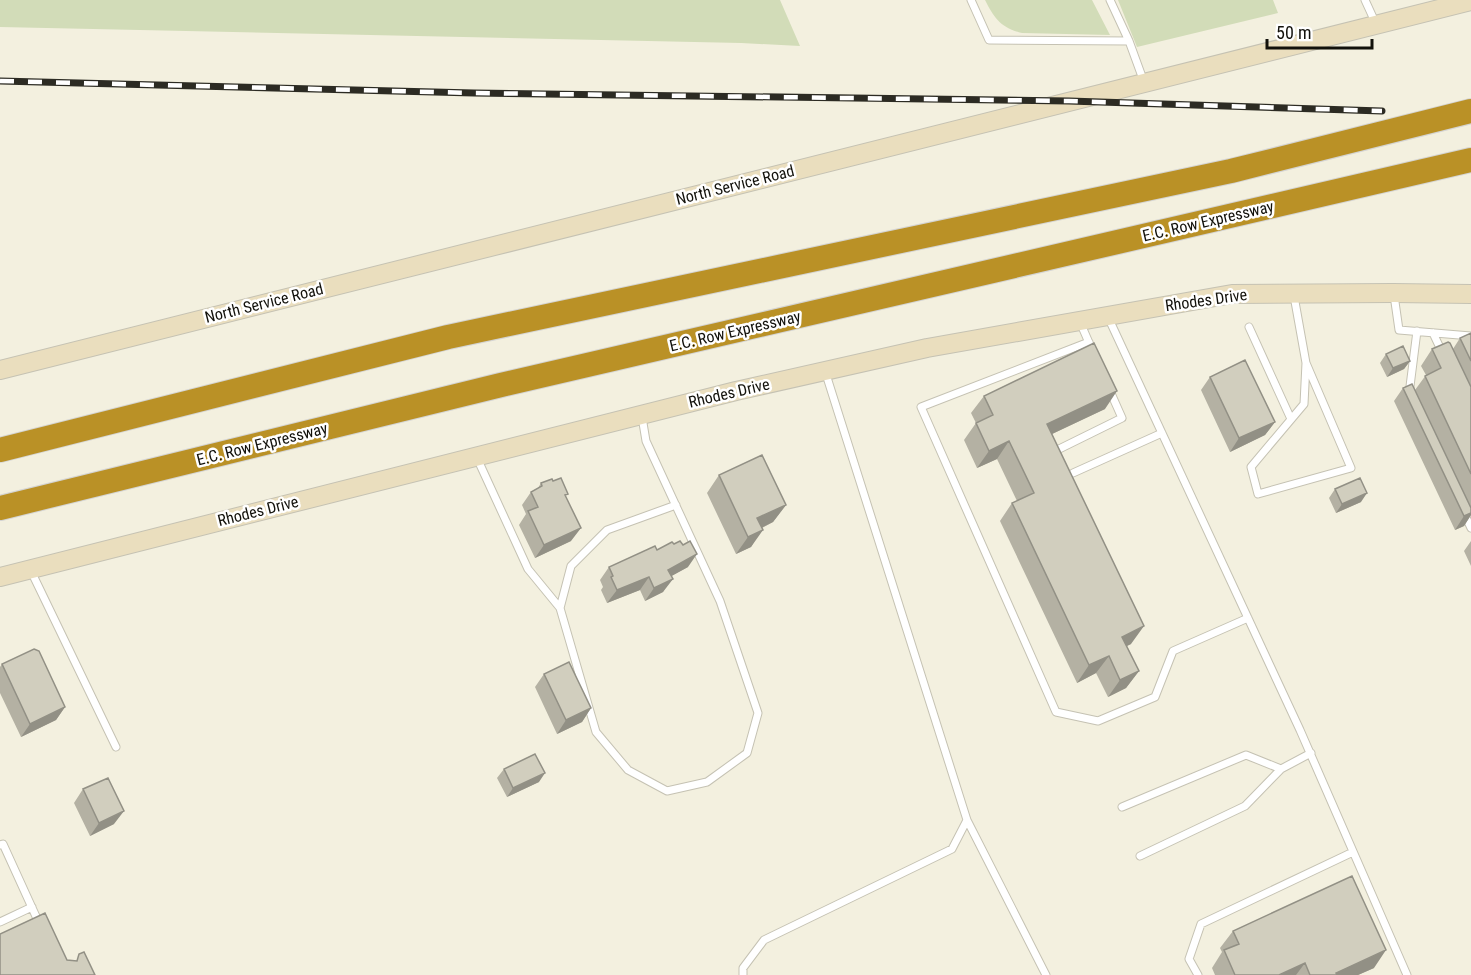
<svg xmlns="http://www.w3.org/2000/svg" width="1471" height="975" font-family="'Roboto Condensed',sans-serif">
	<style>
		.green { fill: #d2dcb8 }
		.lines { fill: none; stroke-linecap: round; stroke-linejoin: round }
		.lane-casing { stroke: #c5c2b3; stroke-width: 9 }
		.secondary-casing { stroke: #c5c2b3; stroke-width: 20 }
		.highway-casing { stroke: #d4d4d3; stroke-width: 26 }
		.lane { stroke: #fff; stroke-width: 7 }
		.secondary { stroke: #eadebe; stroke-width: 18 }
		.highway { stroke: #ba9126; stroke-width: 24 }
		.rail-casing { stroke: #2c2b23; stroke-width: 7 }
		.rail { stroke: #fff; stroke-width: 4.5; stroke-dasharray: 14; stroke-linecap: butt }
		.wall { fill: #b4b1a3 }
		.shaded-wall { fill: #929085 }
		.building { fill: #d1cebe; stroke: #929085; stroke-width: 1.5 }
		.labels { text-anchor: middle; dominant-baseline: central; stroke-width: 5; stroke-linejoin: round; paint-order: stroke }
		.street-label { font-size: 16px; fill: #12110b; stroke: #fff }
	</style>
	<rect width="100%" height="100%" fill="#f3f0df"/>
	<path class="green" d="M0,0H780L800,46L741,43L0,27Z
		M985,0H1092L1110,35L1022,33C1001,28 994,18 985,0Z
		M1118,0H1273L1278,13L1137,47Z"/>
	<g class="lines">
		<g class="lane-casing">
			<path id="lane" d="M971,0L989,40L1129,41
				M1110,0L1129,41L1144,82
				M1365,0L1376,24
				M1394,295L1399,330L1471,336
				M1294,296L1306,363L1304,404L1251,467L1258,494L1351,468L1306,363
				M1108,317L1300,730L1407,975
				M1080,322L1090,345
				M1249,327L1291,419
				M1433,333L1442,352
				M1089,342L921,407L1056,712L1098,721L1155,697L1173,651L1248,618
				M825,371L967,820L1046,975
				M1409,394L1417,331
				M1051,453L1122,418L1110,391
				M477,458L528,569L560,608L596,732L628,770L667,791L707,782L747,753L758,713L720,601L646,441L642,417
				M1073,473L1162,433
				M1464,513L1471,528
				M31,571L116,747
				M560,608L571,566L607,530L676,505
				M1122,807L1246,755L1281,769
				M0,845L3,844L39,923
				M1140,856L1245,806L1281,769L1311,753
				M0,922L32,907
				M743,975V968L764,940L952,849L967,820
				M1198,975L1189,959L1201,924L1353,852"/>
		</g>
		<g class="secondary-casing">
			<path id="secondary" d="M0,370L1471,1
				M0,577L736,391L927,348L1232,294L1393,293L1471,294"/>
		</g>
		<g class="highway-casing">
			<path id="highway" d="M0,450L448,337L1231,171L1471,111
				M0,508L501,385L1471,160"/>
		</g>
		<use href="#lane" class="lane"/>
		<use href="#secondary" class="secondary"/>
		<use href="#highway" class="highway"/>
		<g class="rail-casing">
			<path id="rail" d="M0,81L474,93L1069,101L1382,111"/>
		</g>
		<use href="#rail" class="rail"/>
	</g>
	<path class="wall" d="M1471,333V515L1464,526L1455,530L1394,401L1403,388L1415,390L1426,375L1421,366L1432,349H1453L1460,338Z
		M1386,354L1410,361L1404,369L1387,377L1380,363Z
		M1210,377L1275,422L1265,435L1230,452L1201,390Z
		M984,396L1105,409L1052,434L1131,644L1127,646L1139,671L1126,688L1108,697L1096,673L1077,683L1000,521L1012,503L1017,501L997,459L977,468L964,440L976,423L971,413Z
		M719,475L786,505L773,522L762,528L751,547L736,554L707,493Z
		M553,481L566,497L571,541L535,558L519,525L526,514L522,505L531,492L538,488L541,483Z
		M1335,489L1361,502L1336,513L1329,498Z
		M1471,541V566L1464,551Z
		M609,567H688L671,576L663,592L645,601L640,590L607,603L601,590L603,587L600,580Z
		M2,664L65,707L56,720L21,737L0,693V667Z
		M544,674L591,708L582,722L557,734L535,687Z
		M504,769L539,782L507,797L497,778Z
		M83,789L114,824L90,836L74,803Z
		M1233,931L1374,968L1358,975H1215L1212,968L1222,952L1220,948Z"/>
	<path class="shaded-wall" d="M1410,361L1404,369L1387,377L1393,368Z
		M1117,391L1105,409L1035,442L1047,424Z
		M1275,422L1265,435L1230,452L1239,438Z
		M1009,441L997,459L977,468L989,451Z
		M1367,493L1361,502L1336,513L1342,504Z
		M786,505L773,522L747,535L757,518Z
		M1471,513V515L1464,526L1455,530L1464,516Z
		M581,528L571,541L535,558L544,545Z
		M763,530L751,547L736,554L748,537Z
		M697,554L688,567L659,583L668,570Z
		M649,577L640,590L607,603L617,590Z
		M673,579L663,592L645,601L654,588Z
		M1144,626L1131,644L1110,654L1122,637Z
		M1109,656L1096,673L1077,683L1089,665Z
		M1139,671L1126,688L1108,697L1120,680Z
		M65,707L56,720L21,737L30,724Z
		M591,708L582,722L557,734L566,720Z
		M545,773L539,782L507,797L513,788Z
		M124,811L114,824L90,836L99,823Z
		M1386,950L1374,968L1358,975H1335L1336,973Z
		M1305,963L1296,975H1279Z"/>
	<path class="building" d="M1471,333V361L1460,338Z
		M1448,342L1450,343L1471,387V474L1425,376L1441,368L1432,349Z
		M1094,343L1117,391L1047,424L1144,626L1122,637L1139,671L1120,680L1109,656L1089,665L1012,503L1034,493L1009,441L989,451L976,423L993,415L984,396Z
		M1403,346L1410,361L1393,368L1386,354Z
		M1245,360L1275,422L1239,438L1210,377Z
		M1412,384L1471,508V513L1464,516L1403,388Z
		M762,455L786,505L757,518L763,530L748,537L719,475Z
		M561,478L568,494L565,495L581,528L544,545L528,511L538,507L531,492L542,486L541,483L552,479L553,481Z
		M1360,478L1367,493L1342,504L1335,489Z
		M680,541L683,545L690,541L697,554L668,570L673,579L654,588L649,577L617,590L611,577L613,576L609,567L655,546L657,550L672,542L674,544Z
		M34,649L39,651L65,707L30,724L2,664Z
		M569,662L591,708L566,720L544,674Z
		M535,754L545,773L513,788L504,769Z
		M108,778L124,811L99,823L83,789Z
		M1352,876L1386,950L1336,973L1337,975H1310L1305,963L1279,975H1235L1224,950L1239,944L1233,931Z
		M45,913L67,960L77,961L79,954L84,952L95,975H0V934Z"/>
	<g class="labels">
		<g class="street-label">
			<text transform="translate(735 185) rotate(-14)">North Service Road</text>
			<text transform="translate(1208 221) rotate(-13)">E.C. Row Expressway</text>
			<text transform="translate(1206 300) rotate(-8)">Rhodes Drive</text>
			<text transform="translate(264 303) rotate(-14)">North Service Road</text>
			<text transform="translate(735 331) rotate(-13)">E.C. Row Expressway</text>
			<text transform="translate(729 393) rotate(-13)">Rhodes Drive</text>
			<text transform="translate(262 444) rotate(-14)">E.C. Row Expressway</text>
			<text transform="translate(258 511) rotate(-14)">Rhodes Drive</text>
		</g>
	</g>
	<path d="M1267 39v9h105v-9" fill="none" stroke="#12110b" stroke-width="3"/>
	<text x="1276" y="39" font-size="18" fill="#12110b" stroke="#ffffff" stroke-width="4.5" paint-order="stroke">50 m</text>
</svg>
